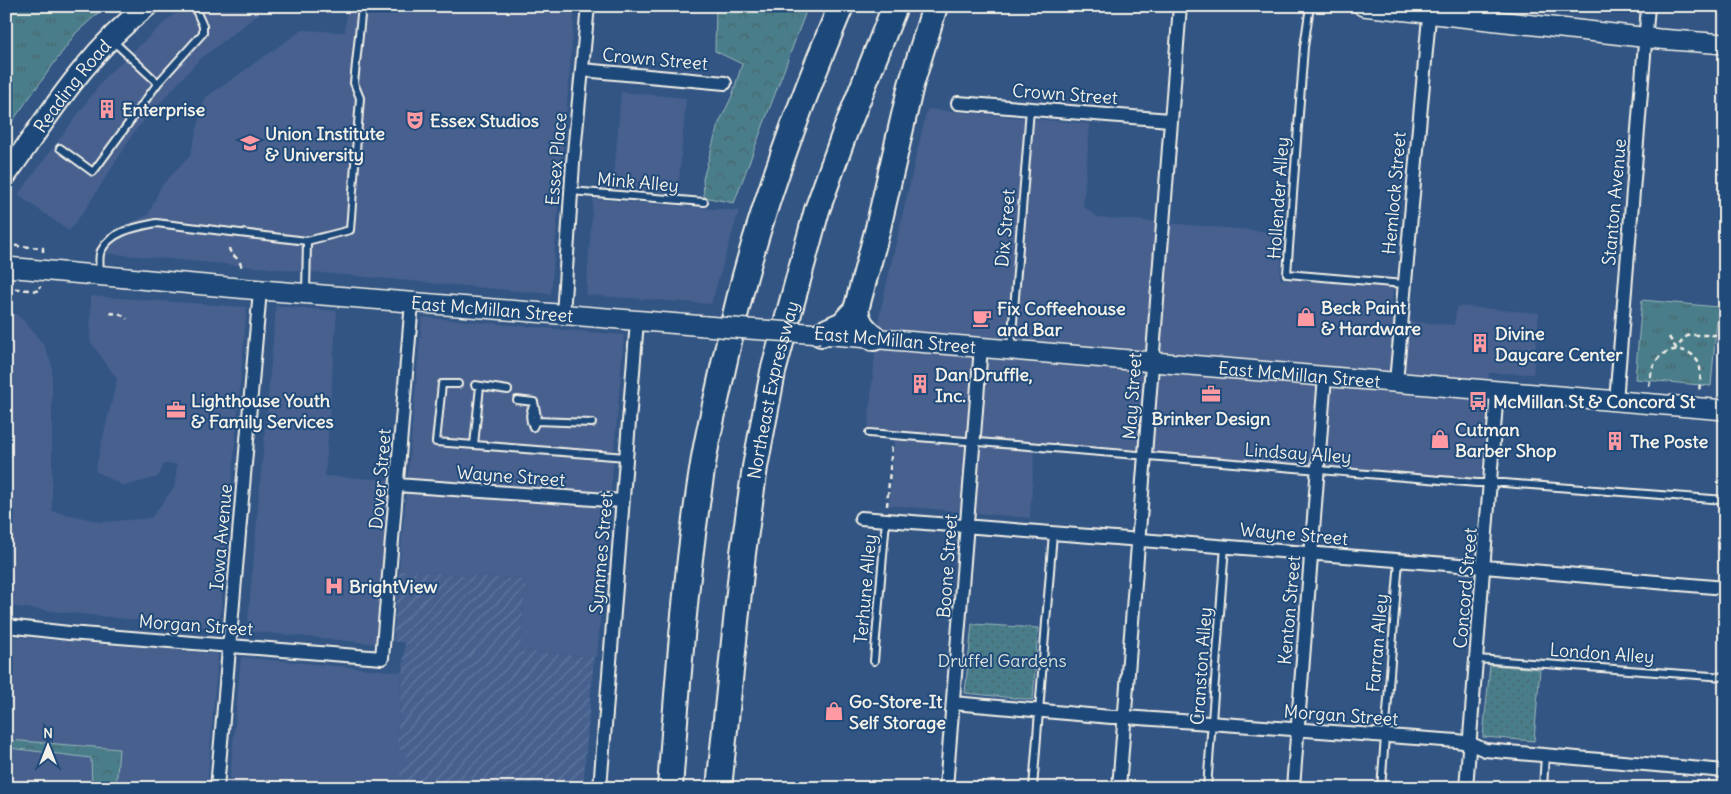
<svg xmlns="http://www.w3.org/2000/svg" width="1731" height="794" font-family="Delius,sans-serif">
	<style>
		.built { fill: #46618e }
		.industrial { fill: url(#industrial-furrows) }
		.grass { fill: url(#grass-tufts); stroke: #9eb7b9 }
		.forest { fill: url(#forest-crowns); stroke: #9eb7b9 }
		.garden { fill: url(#garden-dots); stroke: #9eb7b9 }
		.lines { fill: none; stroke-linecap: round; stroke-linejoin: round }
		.lane-casing { stroke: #f4f1e8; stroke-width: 10 }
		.street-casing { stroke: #f4f1e8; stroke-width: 16 }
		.secondary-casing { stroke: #f4f1e8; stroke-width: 22 }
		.primary-casing { stroke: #f4f1e8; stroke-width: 24 }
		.highway-casing { stroke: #f4f1e8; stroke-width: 28 }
		.path { stroke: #f4f1e8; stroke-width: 2.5; stroke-dasharray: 5 4; stroke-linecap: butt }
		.lane { stroke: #1f4a7a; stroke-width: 6 }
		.street { stroke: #1f4a7a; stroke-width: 12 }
		.secondary { stroke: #1f4a7a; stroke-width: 19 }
		.primary { stroke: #1f4a7a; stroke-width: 20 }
		.highway { stroke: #1f4a7a; stroke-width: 24 }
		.secondary-bridge-casing { stroke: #f4f1e8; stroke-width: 22; stroke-linecap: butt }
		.secondary-bridge { stroke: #1f4a7a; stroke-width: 19 }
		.labels { text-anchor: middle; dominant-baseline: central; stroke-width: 4; stroke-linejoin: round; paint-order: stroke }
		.street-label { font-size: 18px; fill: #f4f1e8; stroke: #1f4a7a }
		.poi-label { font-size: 18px; font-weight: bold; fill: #f4f1e8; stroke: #1f4a7a; text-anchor: start }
		.park-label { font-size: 18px; fill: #dae0da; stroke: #1f4a7a }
	</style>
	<defs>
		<pattern id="industrial-furrows" width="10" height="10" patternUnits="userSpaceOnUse" patternTransform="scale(1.25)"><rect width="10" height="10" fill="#46618e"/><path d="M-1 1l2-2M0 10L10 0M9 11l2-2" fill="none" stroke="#61789e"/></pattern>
		<pattern id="grass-tufts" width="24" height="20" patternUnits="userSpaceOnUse" patternTransform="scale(1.25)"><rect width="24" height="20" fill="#487d8a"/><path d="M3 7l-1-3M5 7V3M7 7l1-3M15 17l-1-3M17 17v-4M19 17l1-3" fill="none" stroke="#48656b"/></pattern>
		<pattern id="forest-crowns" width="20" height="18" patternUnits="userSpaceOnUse" patternTransform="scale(1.25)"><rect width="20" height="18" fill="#487d8a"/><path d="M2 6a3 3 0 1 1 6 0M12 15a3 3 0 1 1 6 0" fill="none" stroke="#48656b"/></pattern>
		<pattern id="garden-dots" width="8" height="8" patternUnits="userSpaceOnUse" patternTransform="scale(1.25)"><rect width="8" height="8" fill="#487d8a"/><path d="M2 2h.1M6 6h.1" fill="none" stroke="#48656b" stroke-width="1.8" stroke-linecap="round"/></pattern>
	</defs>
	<rect width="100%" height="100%" fill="#325584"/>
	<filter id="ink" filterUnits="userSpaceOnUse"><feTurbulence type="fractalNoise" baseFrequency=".02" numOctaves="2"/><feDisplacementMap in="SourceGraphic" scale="10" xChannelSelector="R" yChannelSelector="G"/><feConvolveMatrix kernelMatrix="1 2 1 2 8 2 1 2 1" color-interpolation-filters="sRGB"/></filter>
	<g filter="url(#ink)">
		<path class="built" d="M187,6H269L199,60L135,131L85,210L69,231L18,195L106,76L175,13Z
			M347,6L575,7L551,294L92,252L112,231L148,215L161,186L190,156L205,98L302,30L345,32Z
			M621,92L686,98L678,193L613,188Z
			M927,109L1090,124L1083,206L1098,217L1283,233L1280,279L1393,288L1390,320L1454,325L1457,306L1539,313L1533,374L1489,373L1481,479L1035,442L1030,518L889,505L894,440L867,438L874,363L879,317Z
			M593,199L739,211L711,304L586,295Z
			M91,296L247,307L219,629L6,606V306L24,321L44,345L52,365V511L102,522L151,518L175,486L177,464H164L158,477L124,486L95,471L117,379L90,341Z
			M276,306L337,311L325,476L390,480L378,644L247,631Z
			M422,317L624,335L597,657L520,651L526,580L399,570Z
			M6,636L218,654L207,788H116L119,749L10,740L9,748L92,758V788H10L6,774Z
			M241,657L402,672L396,750L409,751L396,788H229Z"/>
		<path class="industrial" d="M399,570L526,580L520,651L594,657L583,788H396L408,751L396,750L405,643L393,641Z"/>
		<path class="grass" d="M6,6H106L76,33L6,130Z
			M1642,300L1718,307L1711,386L1635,379Z"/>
		<path class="forest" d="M716,6H808L734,203L704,197L703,179L718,125L732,96L742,64L715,51Z
			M9,740L119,749L116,788H92L91,758L9,748Z"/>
		<path class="garden" d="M972,624L1038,628L1033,700L965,693Z
			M1490,665L1540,669L1534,741L1483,737Z"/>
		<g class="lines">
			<g class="lane-casing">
				<path id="lane" d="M1310,6L1304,47L1287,274L1404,284
					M113,41L158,83
					M60,148L93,172L158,83L203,33V26L194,6
					M571,191L704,202
					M100,274C100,267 98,257 101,251C111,231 136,227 156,223L307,241L350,230L360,98L354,83L362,6
					M306,293L307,241
					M1011,347L1030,109
					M458,384H442L436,442L626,457
					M475,385L508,390
					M517,400L534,402C536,413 539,416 533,427C529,419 529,412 534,405
					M536,421L592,423
					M869,433L1477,483H1504L1725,500
					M474,445L480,386
					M1477,659L1725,677
					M874,661L886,520
					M1033,788L1053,533
					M1207,788L1225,546
					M1381,788L1399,560
					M1543,788L1545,755"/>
			</g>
			<g class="street-casing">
				<path id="street" d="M582,70L725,83
					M958,103L1170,120
					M563,315L573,163L588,6
					M1396,382L1430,6
					M1616,401L1648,6
					M397,485L622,501
					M861,518L1485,567L1725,588
					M6,626L69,633L382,658L412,302
					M953,703L1111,717H1125L1457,741L1469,743L1485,750L1725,771
					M217,788L260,290
					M600,788L637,321
					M946,788L981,347
					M1119,788L1180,6
					M1293,788L1325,376
					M1466,788L1497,391"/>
			</g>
			<g class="secondary-casing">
				<g id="secondary">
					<path d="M1363,6L1659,39L1725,44"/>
					<path id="s1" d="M6,267L249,289L705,326"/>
					<path id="s2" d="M821,334L1725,410"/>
				</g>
			</g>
			<g class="primary-casing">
				<g id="primary">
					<path id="s3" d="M6,175C49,115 88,51 147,6"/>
				</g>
			</g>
			<g class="highway-casing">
				<g id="highway">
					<path d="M856,310C858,324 864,329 874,338"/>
					<path d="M821,334L843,324L856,310L878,228L911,85L935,6"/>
					<path d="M670,788C678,678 686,567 704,458C708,434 714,410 719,387C727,350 735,313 745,276C770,184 804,94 841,6"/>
					<path id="s4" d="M719,788L743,553L755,467L773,372L817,210L845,132L895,6"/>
				</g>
			</g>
			<path class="path" d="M6,245L43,248V254
				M229,248C231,258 240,255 242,270
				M6,288L39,291L40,286
				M110,313L120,314L127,319
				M1669,337L1676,348L1688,335H1720
				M1649,386C1651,377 1651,368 1657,360C1668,344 1696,347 1700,368C1701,375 1700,384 1699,392
				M887,506L892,445"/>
			<use href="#lane" class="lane"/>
			<use href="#street" class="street"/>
			<use href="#secondary" class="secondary"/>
			<use href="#primary" class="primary"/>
			<use href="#highway" class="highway"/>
			<g class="secondary-bridge-casing">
				<path id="secondary-bridge" d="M705,326L821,334"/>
			</g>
			<use href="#secondary-bridge" class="secondary-bridge"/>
		</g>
	</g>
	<defs>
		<g id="building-bare" transform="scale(1.5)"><path d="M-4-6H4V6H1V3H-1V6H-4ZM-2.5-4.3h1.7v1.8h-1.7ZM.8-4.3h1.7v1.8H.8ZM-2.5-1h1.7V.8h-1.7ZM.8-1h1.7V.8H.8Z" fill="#ff9aa2" stroke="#1f4a7a" stroke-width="2.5" paint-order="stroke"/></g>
		<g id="theatre-bare" transform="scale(1.5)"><path d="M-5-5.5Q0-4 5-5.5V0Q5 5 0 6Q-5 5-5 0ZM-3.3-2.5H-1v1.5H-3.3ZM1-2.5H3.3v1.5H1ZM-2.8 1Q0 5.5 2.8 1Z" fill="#ff9aa2" stroke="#1f4a7a" stroke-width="2.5" paint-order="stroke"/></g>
		<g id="university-bare" transform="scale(1.5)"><path d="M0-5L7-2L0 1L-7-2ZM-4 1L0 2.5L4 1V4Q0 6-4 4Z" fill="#ff9aa2" stroke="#1f4a7a" stroke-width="2.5" paint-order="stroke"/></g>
		<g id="shop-bare" transform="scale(1.5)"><path d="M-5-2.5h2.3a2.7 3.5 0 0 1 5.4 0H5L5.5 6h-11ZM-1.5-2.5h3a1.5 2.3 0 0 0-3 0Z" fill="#ff9aa2" stroke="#1f4a7a" stroke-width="2.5" paint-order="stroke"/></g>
		<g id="cafe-bare" transform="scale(1.5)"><path d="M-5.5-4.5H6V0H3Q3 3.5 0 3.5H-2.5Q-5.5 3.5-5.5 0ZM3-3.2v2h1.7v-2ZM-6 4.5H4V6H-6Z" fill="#ff9aa2" stroke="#1f4a7a" stroke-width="2.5" paint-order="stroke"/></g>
		<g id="office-bare" transform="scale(1.5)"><path d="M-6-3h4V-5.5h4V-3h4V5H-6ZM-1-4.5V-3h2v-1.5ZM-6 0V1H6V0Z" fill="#ff9aa2" stroke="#1f4a7a" stroke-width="2.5" paint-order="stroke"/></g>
		<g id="bus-bare" transform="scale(1.5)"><path d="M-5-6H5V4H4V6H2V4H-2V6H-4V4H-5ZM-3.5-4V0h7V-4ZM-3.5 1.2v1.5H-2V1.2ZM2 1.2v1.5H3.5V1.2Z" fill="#ff9aa2" stroke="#1f4a7a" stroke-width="2.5" paint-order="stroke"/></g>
		<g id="hospital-bare" transform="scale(1.5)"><path d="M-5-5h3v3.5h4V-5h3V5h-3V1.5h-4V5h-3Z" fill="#ff9aa2" stroke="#1f4a7a" stroke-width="2.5" paint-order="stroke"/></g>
	</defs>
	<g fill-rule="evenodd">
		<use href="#building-bare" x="107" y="109"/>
		<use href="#theatre-bare" x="415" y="120"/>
		<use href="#university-bare" x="250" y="143"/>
		<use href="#shop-bare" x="1306" y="317"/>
		<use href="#cafe-bare" x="982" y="318"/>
		<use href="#building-bare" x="1480" y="343"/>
		<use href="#building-bare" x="920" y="384"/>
		<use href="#office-bare" x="1211" y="394"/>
		<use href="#bus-bare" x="1478" y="401"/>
		<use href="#office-bare" x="176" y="410"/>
		<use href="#shop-bare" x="1440" y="439"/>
		<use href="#building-bare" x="1615" y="441"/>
		<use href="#hospital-bare" x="334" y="586"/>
		<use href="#shop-bare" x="834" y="711"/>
	</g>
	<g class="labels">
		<g class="street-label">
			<text transform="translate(655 59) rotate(5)">Crown Street</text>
			<text stroke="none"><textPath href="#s3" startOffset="111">Reading Road</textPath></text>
			<text transform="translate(1065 94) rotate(4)">Crown Street</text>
			<text transform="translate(556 159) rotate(-85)">Essex Place</text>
			<text transform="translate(638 182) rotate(5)">Mink Alley</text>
			<text transform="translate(1394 193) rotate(-85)">Hemlock Street</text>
			<text transform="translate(1278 198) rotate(-86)">Hollender Alley</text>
			<text transform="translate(1614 202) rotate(-85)">Stanton Avenue</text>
			<text transform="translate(1005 228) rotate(-85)">Dix Street</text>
			<text stroke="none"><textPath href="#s1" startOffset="488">East McMillan Street</textPath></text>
			<text transform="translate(895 340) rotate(5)">East McMillan Street</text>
			<text stroke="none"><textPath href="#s2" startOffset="480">East McMillan Street</textPath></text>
			<text stroke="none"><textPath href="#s4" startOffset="402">Northeast Expressway</textPath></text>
			<text transform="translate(1132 396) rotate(-86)">May Street</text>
			<text transform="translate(1298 453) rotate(4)">Lindsay Alley</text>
			<text transform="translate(511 476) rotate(4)">Wayne Street</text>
			<text transform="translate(380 479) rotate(-85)">Dover Street</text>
			<text transform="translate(1294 534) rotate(5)">Wayne Street</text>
			<text transform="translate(221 537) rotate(-85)">Iowa Avenue</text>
			<text transform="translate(601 553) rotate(-85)">Symmes Street</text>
			<text transform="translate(947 566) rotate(-86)">Boone Street</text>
			<text transform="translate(1465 588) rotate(-85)">Concord Street</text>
			<text transform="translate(865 589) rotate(-85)">Terhune Alley</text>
			<text transform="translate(1289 610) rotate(-85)">Kenton Street</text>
			<text transform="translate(196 625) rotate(4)">Morgan Street</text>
			<text transform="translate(1377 643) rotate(-85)">Farran Alley</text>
			<text transform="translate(1602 653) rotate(4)">London Alley</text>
			<text transform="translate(1201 666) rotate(-86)">Cranston Alley</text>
			<text transform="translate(1341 715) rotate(4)">Morgan Street</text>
		</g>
		<g class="poi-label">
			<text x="122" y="109">Enterprise</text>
			<text x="430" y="120">Essex Studios</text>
			<text x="265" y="133">Union Institute<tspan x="265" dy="21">&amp; University</tspan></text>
			<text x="1321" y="307">Beck Paint<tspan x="1321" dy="21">&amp; Hardware</tspan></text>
			<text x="997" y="308">Fix Coffeehouse<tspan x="997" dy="21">and Bar</tspan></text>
			<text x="1495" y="333">Divine<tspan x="1495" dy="21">Daycare Center</tspan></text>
			<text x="935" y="374">Dan Druffle,<tspan x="935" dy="21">Inc.</tspan></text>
			<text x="191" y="400">Lighthouse Youth<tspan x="191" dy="21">&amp; Family Services</tspan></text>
			<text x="1493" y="401">McMillan St &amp; Concord St</text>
			<text x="1211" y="418" text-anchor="middle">Brinker Design</text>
			<text x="1455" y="429">Cutman<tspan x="1455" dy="21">Barber Shop</tspan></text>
			<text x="1630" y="441">The Poste</text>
			<text x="349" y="586">BrightView</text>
			<text x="849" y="701">Go-Store-It<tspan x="849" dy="21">Self Storage</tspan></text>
		</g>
		<g class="park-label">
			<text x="1002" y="660">Druffel Gardens</text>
		</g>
	</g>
	<rect width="1731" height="794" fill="none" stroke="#1f4a7a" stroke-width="25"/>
	<rect x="12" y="12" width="1706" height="769" fill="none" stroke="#f4f1e8" stroke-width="2" filter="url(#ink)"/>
	<g transform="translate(48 746)" stroke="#1f4a7a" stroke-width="4" paint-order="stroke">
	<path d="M0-4L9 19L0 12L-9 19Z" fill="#f4f1e8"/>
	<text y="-8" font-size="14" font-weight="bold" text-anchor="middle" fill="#f4f1e8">N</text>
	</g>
</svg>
